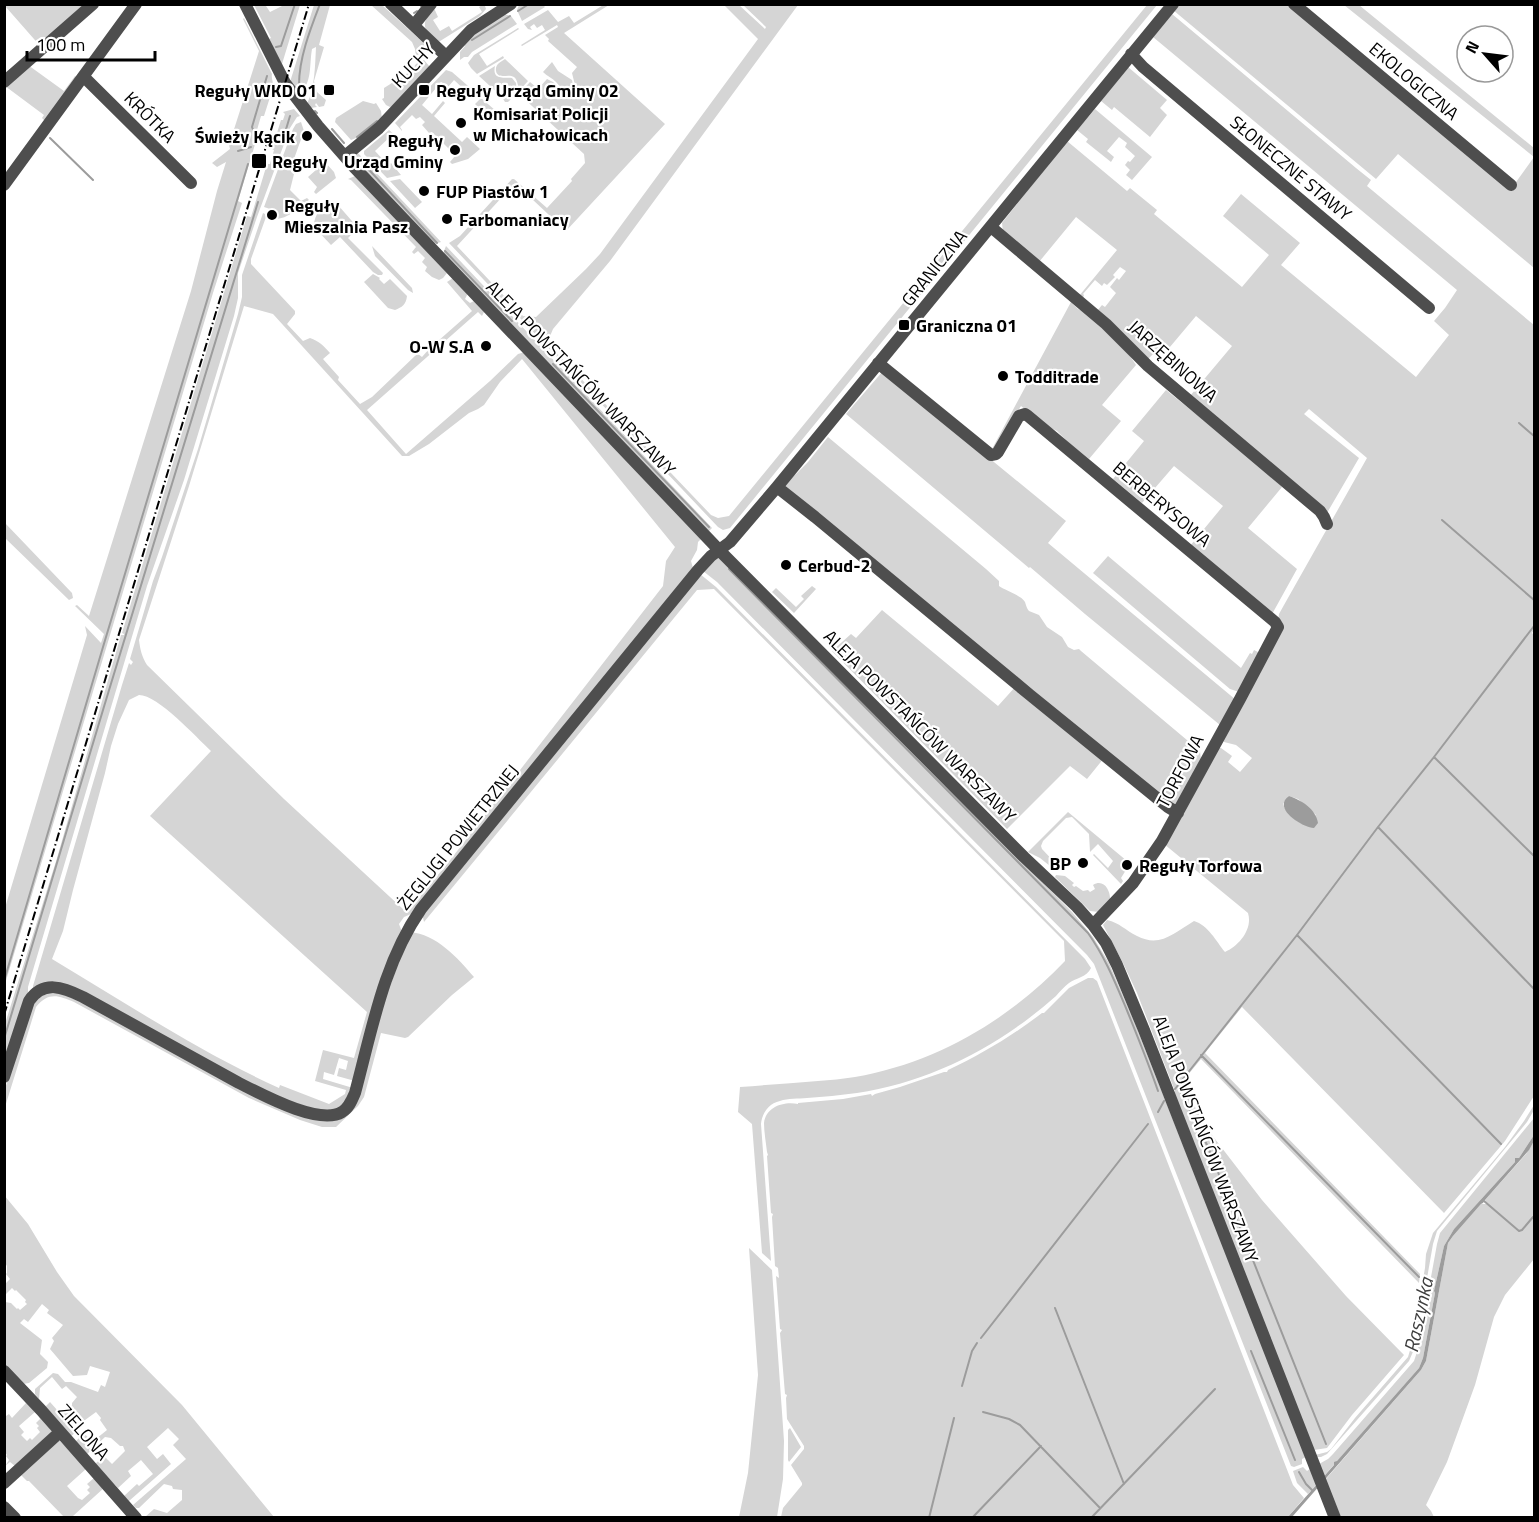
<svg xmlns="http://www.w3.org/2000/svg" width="1539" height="1522" font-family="'Titillium Web',sans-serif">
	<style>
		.green { fill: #d5d5d5; fill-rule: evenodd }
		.water { fill: #9c9c9c }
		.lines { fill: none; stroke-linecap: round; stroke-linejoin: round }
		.stream { stroke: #9c9c9c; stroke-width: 2 }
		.minor { stroke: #4e4e4e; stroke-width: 12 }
		.rail { stroke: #000; stroke-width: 2; stroke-dasharray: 9 3 1.5 3; stroke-linecap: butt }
		.poi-dot { fill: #000; stroke: #fff; stroke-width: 2 }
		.labels { text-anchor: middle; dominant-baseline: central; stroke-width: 4.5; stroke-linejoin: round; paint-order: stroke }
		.street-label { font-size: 18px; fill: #000; stroke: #fff }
		.poi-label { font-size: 18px; font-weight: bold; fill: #000; stroke: #fff; text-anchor: start }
		.water-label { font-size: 20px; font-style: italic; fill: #3d3d3d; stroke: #fff }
	</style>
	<rect width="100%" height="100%" fill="#fff"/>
	<path class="green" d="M605,4L609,5L564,33L665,124L566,231L515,183L457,246L523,316L536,317L586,269L600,254L758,39L724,5H739L765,29L766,27L743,5H798L610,261L553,329L548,341L549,345L711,515L718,518L729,516L1147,5H1157L730,528L723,530L718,527L449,243L460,236L512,179H514L547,208L572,181L571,179L585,163L584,154L519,94L530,82L538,89L547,79L553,82L563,92H570L575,85L572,73L577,67L548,41L549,39L545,35L558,27L557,25L522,46L521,45L545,30L542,25L537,28L534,24L530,27L532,30L528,29L524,24L548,10L558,22L569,16L574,23Z
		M4,5H88L41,47L5,6Z
		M254,5L266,6L270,12L284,5H300L282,64L283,66L267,40L271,38Z
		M314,5H330L319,45L324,47L314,81L317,92L326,100L324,106L319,107L316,103L315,105L317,107L311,108L307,104C315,87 315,66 316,47L312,49C309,66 313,83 298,95L290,82Z
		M371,5H382L429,48L416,56L415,49L412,42Z
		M482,5L485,6L486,9L480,16L437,43C423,28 420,25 434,8L438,17L433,20L440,31L449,26L452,31L482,12L479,7Z
		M519,5H543L545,7L522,21L517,10Z
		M1178,5H1288L1511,189L1534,157L1344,5H1359L1534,148V268L1398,154L1376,179L1173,10Z
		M504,14L511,16L517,24L472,52L468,57H464L460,60V52L465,46L463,44L474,33Z
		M1172,14L1356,168L1371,180L1367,186L1534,325V630L1532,633L1534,635V1096L1505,1141L1444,1213L1242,1007L1205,1053L1420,1274L1419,1283L1201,1059L1182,1082L1205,1126L1262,1200L1346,1296L1404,1355L1352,1415L1327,1448L1314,1450L1174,1093L1175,1091L1137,993L1123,963L1103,925L1107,920C1120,923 1125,930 1137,936C1160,948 1174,933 1194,921C1208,925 1216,941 1225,952C1239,946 1253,929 1248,913L1164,844L1217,748H1221L1232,756L1228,762L1240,772L1252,758L1236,745L1224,742L1222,739L1278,621L1279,614L1284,605L1367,458L1309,409L1304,414L1359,458L1327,513L1190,396L1232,346L1196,316L1159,360L1153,354L1147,360L1097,311L1102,305L1105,307L1116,293L1110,287L1117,278L1119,280L1126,271L1120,267L1113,275L1115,277L1107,285L1104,283L1102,286L1095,280L1083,294L1084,295L1083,298L1079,296L1117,250L1076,217L1039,262L1003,232L1002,223L1067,141L1127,191L1130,188L1157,210L1154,214L1242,287L1269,255L1223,216L1241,194L1300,243L1281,265L1416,377L1449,335L1434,321L1445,308L1457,290L1153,37ZM1289,796L1298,799L1316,815L1302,824C1294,819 1286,813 1283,804Z
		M244,18L272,74C271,79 274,83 273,87H270L268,93L271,94L264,116H261L257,130L259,131L238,201L242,203L213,293L5,984V908L87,635L85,626L101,643L104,634L75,606L77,605L89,616L191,291L217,191L226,162L217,167L212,163L230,149L229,145L259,51L243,19Z
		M518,28L519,29L479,54L487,66L503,56L504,58L477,74L471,68L468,63L474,55Z
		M505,59L528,81L519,91C518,87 518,80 514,77C508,73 498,80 496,71C495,64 501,62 505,59Z
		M424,60L430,67L396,105L390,107L386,105L382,99L384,98V88L411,71L416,64Z
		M552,62L558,71L572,80L573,85C565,95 562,89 556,82C552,78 547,76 543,72Z
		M28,65L64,91L75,76L77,77L45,121L42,118L44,115L5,86Z
		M495,66C492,80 503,77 512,78L516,83L517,93L508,102H505L502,97L479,76Z
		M1128,67L1167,100L1160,108L1167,115L1150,137L1114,107L1112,110L1101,101Z
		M446,70L452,72L475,92L470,97H465L468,93L454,80L448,87L441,82L422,105L432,114L443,101L445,103L434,116L462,142L467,137L480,149L468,159L452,164L450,162L455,156L454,155L458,150L454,147L450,150L432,132L429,133L422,125L425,122L420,117L416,119L412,115L400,127L402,130V131L395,123Z
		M481,98L496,111L487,121L477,112L480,109L475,104Z
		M363,101L374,104L376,103L381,111L382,119L358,140L356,138L351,140L335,122L336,118Z
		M294,109L300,116L297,117L290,128L257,217L238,273V298L234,316L184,480L147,586L28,987V994L5,1062V1024L57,858L121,635H124V634L122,633L247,216L251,217L267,164H270L274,150L272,149L281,120H283L285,114L283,112Z
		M1095,109L1152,157L1132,180L1126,175L1130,170L1125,165L1128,161L1130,162L1135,156L1125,147L1127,143L1119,137L1107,151L1114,157L1111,162L1086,142L1088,139L1077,130Z
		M301,122L304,131L290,170L294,174L290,190L301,201L307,198L309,200C299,208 287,220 273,219L276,211L264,207L293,129L296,124Z
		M389,130L396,136L395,137L392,135L375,151L388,165L391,163L401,175L387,178L364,154V151Z
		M357,152L441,242L434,244L356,161L355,156Z
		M325,162L334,172L336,178L316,194L314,192L317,187L308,177Z
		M355,176L447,273L443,278L439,280L432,277L425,271L427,267L422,262L425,258L418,251L414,254L412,252L416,247L351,180L348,179Z
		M400,179L422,202L415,208L390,181Z
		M332,202L338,205L358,228L348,238L383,273L382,275H378L373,272L340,237L331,245L314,227C313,216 322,205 332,202Z
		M263,213L265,214L266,217L251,259V264L295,311V314L287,324L303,341L310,338C319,341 324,346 330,353L323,359L339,377L338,380L360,404L372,397L416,355L418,354L422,357L429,349L472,311L447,282L453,278L468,293L465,299L470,303L474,301L484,312L482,316L478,312L367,410L406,454L490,381L518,354L525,352L702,538L698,542L697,550L691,561L693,568L411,914L404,917L399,924L402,932L355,1081L337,1076L339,1068L346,1070L348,1061L339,1058L334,1075L324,1072L323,1079L353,1088L343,1107L327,1113L273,1096L73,988L33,989V986L122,685L129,663L131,665L133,662L130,659L153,581L162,557L198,449L238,314L242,297V275ZM244,306L273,314L402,456H409L429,444L469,413L478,409L484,405L500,382L522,359L675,547L666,561L663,586L447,864L409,910L403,909L284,799L147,665C142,657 140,649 139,640L189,486ZM139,695C158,695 196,737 211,751L150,816L367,1012L354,1058L323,1050L315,1081L346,1090L345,1094L329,1104L280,1085L279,1088C200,1052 127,1004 52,959L63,931L73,890L105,773L111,746L118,724L129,700Z
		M372,246L412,288L413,293L408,290L375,256Z
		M446,246L712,528L709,531L444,254V251Z
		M373,274L380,278L379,279L384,284L390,279L407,296C406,305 402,307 395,310L388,308L364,282Z
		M1071,302L1078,309L1086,312L1123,346L1136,365L1102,405L1121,421L1089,459L1068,442L1057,431L1043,424L1021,406L994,450L992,449Z
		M883,371L1066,521L1048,543L1236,700L1220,725L1085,614L1030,567L1029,568L846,414Z
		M1166,390L1253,460L1282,487L1248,528L1297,569L1271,616L1190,546L1223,506L1174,466L1142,503L1113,479L1144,441L1132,431Z
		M828,437L986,569L999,581V586C1006,591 1021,595 1025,602C1026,605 1027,609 1029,611L1039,615L1047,627L1062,637L1068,647L1074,650L1079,649L1081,651L1200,751L1201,761L1179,804L1173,806L783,489L788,480L796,474L808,462Z
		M5,523L72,593L73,598L69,600L5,538Z
		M1108,556L1241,668L1250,653L1252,654L1254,650L1260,653L1239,692L1230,689L1093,573Z
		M716,557L721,558L1072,912L1093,937L1109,963L1134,1021L1306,1457L1302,1459V1464L1294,1467L1291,1466L1094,964L1087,955L717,582L703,571Z
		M700,574L716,587L1085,959L1091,968C1087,977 1076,978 1069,983C1064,987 1060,991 1056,996C1001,1045 931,1082 857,1093C840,1095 824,1097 807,1098C798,1099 788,1098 780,1101C769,1103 762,1113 761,1124L771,1261L762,1253L752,1124L738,1112L740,1087C766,1085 792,1083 818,1081C830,1080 843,1079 855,1077C936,1063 1009,1020 1065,961L1064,941L714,589L697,590L424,922L422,913Z
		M812,586L816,589L794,613L772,592L776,588L796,607L804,599L801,596Z
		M882,610L998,706L1016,686L1104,758L1087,779L1070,766L1007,829L832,651L851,634L856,638Z
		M1068,812L1127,861L1124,866L1127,868L1130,864L1132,865L1128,871L1126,870L1121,878L1123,881L1121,884L1093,855L1094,854L1108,868L1113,861L1098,844L1090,852L1089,834L1072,817L1066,818L1043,841L1041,846L1042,849L1058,866H1050L1040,858L1028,852Z
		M1056,875L1065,876L1074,883L1072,885L1074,887L1076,886L1083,891L1088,890L1090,892L1095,889L1093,885C1104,878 1111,891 1110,901L1099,912L1090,911L1055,877Z
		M410,932C436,934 458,958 474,977L452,995L408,1037L405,1038L381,1033L364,1097L358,1106L336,1127H322L300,1120L249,1098L74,1002C58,995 48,992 36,1007L5,1107V1089L29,1008C41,992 48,993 67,994L257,1095L341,1117Z
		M1088,978H1093L1097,981L1293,1485L1304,1498L1287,1518L781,1517L783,1508L802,1485V1483L791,1465L804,1449V1446L787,1419L786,1398L787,1395L785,1394L780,1333L782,1330L780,1329L776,1276L779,1278L778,1268L775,1266L772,1217L773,1214L771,1213L767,1156L768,1155L767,1152C766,1143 764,1132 764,1123C766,1106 785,1101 798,1104V1103L843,1099L871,1094L872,1096L875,1094L900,1087L944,1072H947L948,1070C982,1054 1012,1036 1042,1013H1044L1069,988Z
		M1534,1105V1110L1527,1122L1437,1231L1433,1244L1415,1347L1409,1361L1327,1454L1321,1457H1316L1315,1455L1327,1452L1331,1449L1355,1418L1408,1357L1411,1347L1425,1268L1426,1254L1433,1233L1505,1147L1524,1121Z
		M1534,1118V1135L1519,1158H1515V1162L1454,1229L1444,1246L1434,1291L1435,1293L1423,1358L1419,1368L1324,1476L1319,1464L1328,1459L1333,1454L1414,1361L1418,1349L1437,1244L1440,1233Z
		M1534,1141V1259L1505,1295L1494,1317L1475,1385L1447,1462L1426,1505L1431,1511L1434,1517H1341L1325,1480L1421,1370L1426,1361L1448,1243L1453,1236L1481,1204H1487L1485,1200L1526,1154Z
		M4,1195L28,1224L57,1272L74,1296L182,1405L274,1517H145L154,1509L167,1513L182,1500V1490L173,1489L172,1486L164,1484L139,1508H136L133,1505L186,1459L173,1445L179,1439L168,1428L147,1447L157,1459L163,1454L171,1464L129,1501L124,1496L137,1484L139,1486L153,1474L141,1460L128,1471L131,1476L118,1488L95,1464L104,1456L112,1464L125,1451L123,1446H120L111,1438L105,1437L86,1455L75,1442L84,1433L92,1442L107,1430L100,1420L101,1418L96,1412L81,1423L83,1426L69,1438L44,1408L50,1402L58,1411L61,1409L64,1412L72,1405V1403L77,1397L66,1386L62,1389L52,1377L40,1388L39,1399L35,1394V1389L53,1373L58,1374L65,1382H71L98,1392L101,1385L105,1387L110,1372L90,1366L87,1375L73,1376L50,1349L54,1341L52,1338L63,1325L47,1313L49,1310L42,1304L28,1322L24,1319L20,1323L42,1340L40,1354L48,1362L47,1368L29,1383L23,1384L5,1365V1302L11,1303L17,1309L18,1308L20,1310L27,1304L25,1302L26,1300L16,1290L15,1291L12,1288L5,1295V1284L10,1279L6,1274L7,1273V1266L5,1263L4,1232L6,1231L4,1229Z
		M749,1248L772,1270L784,1441L783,1479L777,1517H739L748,1473L758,1375Z
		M22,1394L35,1412L19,1426L24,1432L21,1435L27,1441L30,1438L32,1440L40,1432L37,1428L39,1426L36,1423L40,1419L38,1415L40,1413L52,1432L15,1466L10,1462L5,1466L9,1460L6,1456L7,1455L5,1452V1415L6,1416L9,1414L12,1418L26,1403L20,1396Z
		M790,1428L801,1447L789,1462L788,1460V1430Z
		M57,1441H60L105,1487L73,1516L74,1517H64L29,1481H27L20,1474ZM86,1469L94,1478L87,1484L90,1487L87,1490L90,1493L82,1500L78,1498L67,1486Z
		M1303,1467L1307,1471L1310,1469L1316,1485L1308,1494L1297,1483L1293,1471Z"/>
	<path class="water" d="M1289,796C1301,800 1316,809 1318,823L1314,828C1301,827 1272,808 1289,796Z
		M1534,1135V1141L1529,1150L1485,1200L1483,1203L1481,1204L1453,1236L1448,1243L1426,1361L1421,1370L1292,1517L1287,1518L1334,1465V1462L1337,1461L1419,1368L1423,1358L1435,1293L1434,1291L1444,1246L1454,1229L1515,1162V1158H1519Z"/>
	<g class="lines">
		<path class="stream" d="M421,6L423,4
			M518,11L529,4
			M414,13L417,11
			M472,40L510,16
			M276,47L281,46L295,4
			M299,85C299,58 310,30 320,4
			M315,111L317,113
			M332,129L344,143
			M255,135L252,127L267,76
			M357,137L377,121
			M50,138L93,180
			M278,142L284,136L290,116
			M238,151L251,147
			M359,159L437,243
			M445,251L512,321
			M553,364L709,527
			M1519,423L1534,436
			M1442,520L1534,600
			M729,569L1088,933C1105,957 1115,982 1126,1008C1137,1035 1148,1062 1158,1091
			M1434,757L1534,856
			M1378,827L1534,989
			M1297,935L1501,1144
			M4,981L103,647L248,164
			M4,1039L106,700L258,202
			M1201,1055L1419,1277
			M1178,1086L1208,1147L1326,1444
			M1175,1089L1297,935L1378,827L1434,757L1534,626
			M1158,1112L1164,1101
			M1484,1201L1519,1231L1522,1230L1533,1217
			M1055,1308L1124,1484
			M981,1338L1148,1124
			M1251,1351L1295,1460
			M962,1386L972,1351L977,1343
			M983,1412L1009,1419L1020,1425L1100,1508
			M1299,1472L1306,1484L1313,1491
			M1327,1517V1518
			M929,1518L954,1418
			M972,1518L1041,1446
			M1091,1518L1215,1389"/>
		<path class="minor" d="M245,4L285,83L318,126L354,167L719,550L1024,857L1077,907L1093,925L1106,943L1117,965L1144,1030L1335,1518
			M391,4L446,56
			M1294,4L1511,185
			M414,25L431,4
			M1131,54L1143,67L1429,308
			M84,77L191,183
			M4,82L93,4
			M345,156L379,128L471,30L511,4
			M4,185L136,4
			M991,227L1106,324L1148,366L1320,511L1324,517L1327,524
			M878,363L991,455L996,454L998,452L1019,416L1025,414L1028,416L1275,622L1278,627L1240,699L1162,841L1133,883L1093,925
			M777,487L815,517L1030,695L1168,807L1178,813
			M4,1077L29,1001C43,980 63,987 83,997L239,1083C261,1094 319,1126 342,1112C349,1108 352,1100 355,1093C372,1030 383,964 421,909L698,570L711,556L730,542L777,487L1173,4
			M4,1371L41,1410L136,1518
			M4,1483L60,1432
			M4,1507L15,1518"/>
		<path class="rail" d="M4,1015L309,4"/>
	</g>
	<g class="poi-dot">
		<rect x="323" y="84" width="12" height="12" rx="3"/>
		<rect x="418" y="84" width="12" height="12" rx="3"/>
		<circle cx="461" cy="123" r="6"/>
		<circle cx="307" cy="136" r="6"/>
		<circle cx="455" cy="150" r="6"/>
		<rect x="251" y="153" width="16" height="16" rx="3"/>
		<circle cx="424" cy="191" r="6"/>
		<circle cx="272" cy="215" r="6"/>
		<circle cx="447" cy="219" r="6"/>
		<rect x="898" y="319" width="12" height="12" rx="3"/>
		<circle cx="486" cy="346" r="6"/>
		<circle cx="1003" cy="376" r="6"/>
		<circle cx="786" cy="565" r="6"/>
		<circle cx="1083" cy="863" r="6"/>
		<circle cx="1127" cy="865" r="6"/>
	</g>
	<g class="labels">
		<g class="street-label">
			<text transform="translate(413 65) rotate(-47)">KUCHY</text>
			<text transform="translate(1414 81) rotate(40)">EKOLOGICZNA</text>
			<text transform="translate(150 117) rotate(45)">KRÓTKA</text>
			<text transform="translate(1291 168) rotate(40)">SŁONECZNE STAWY</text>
			<text transform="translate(934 268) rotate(-51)">GRANICZNA</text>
			<text transform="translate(1173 361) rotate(42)">JARZĘBINOWA</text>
			<text transform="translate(581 378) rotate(46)">ALEJA POWSTAŃCÓW WARSZAWY</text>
			<text transform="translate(1162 504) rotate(40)">BERBERYSOWA</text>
			<text transform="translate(920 726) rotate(45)">ALEJA POWSTAŃCÓW WARSZAWY</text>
			<text transform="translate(1180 771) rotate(-62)">TORFOWA</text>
			<text transform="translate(458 837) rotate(-51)">ŻEGLUGI POWIETRZNEJ</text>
			<text transform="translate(1206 1139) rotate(69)">ALEJA POWSTAŃCÓW WARSZAWY</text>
			<text transform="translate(84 1432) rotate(49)">ZIELONA</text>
		</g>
		<g class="poi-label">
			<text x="317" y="90" text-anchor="end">Reguły WKD 01</text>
			<text x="436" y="90">Reguły Urząd Gminy 02</text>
			<text x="473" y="113">Komisariat Policji<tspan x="473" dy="21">w Michałowicach</tspan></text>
			<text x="295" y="136" text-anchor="end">Świeży Kącik</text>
			<text x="443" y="140" text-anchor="end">Reguły<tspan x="443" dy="21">Urząd Gminy</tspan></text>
			<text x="272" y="161">Reguły</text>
			<text x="436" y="191">FUP Piastów 1</text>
			<text x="284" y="205">Reguły<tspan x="284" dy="21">Mieszalnia Pasz</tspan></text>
			<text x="459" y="219">Farbomaniacy</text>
			<text x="916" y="325">Graniczna 01</text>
			<text x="474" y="346" text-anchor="end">O-W S.A</text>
			<text x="1015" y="376">Todditrade</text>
			<text x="798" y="565">Cerbud-2</text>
			<text x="1071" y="863" text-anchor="end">BP</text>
			<text x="1139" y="865">Reguły Torfowa</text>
		</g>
		<g class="water-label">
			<text transform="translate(1418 1315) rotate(-78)">Raszynka</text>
		</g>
	</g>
	<rect width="1539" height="1522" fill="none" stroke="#000000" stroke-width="12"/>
	<g transform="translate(1485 54) rotate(298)"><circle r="28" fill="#ffffff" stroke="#999999" stroke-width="1.5"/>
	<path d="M0-4.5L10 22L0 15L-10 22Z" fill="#000000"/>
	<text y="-9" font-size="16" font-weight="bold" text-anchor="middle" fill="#000000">N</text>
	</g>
	<path d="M27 51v9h128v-9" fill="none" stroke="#000000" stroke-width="3"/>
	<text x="36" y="51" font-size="18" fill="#000000" stroke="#ffffff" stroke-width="4.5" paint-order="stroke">100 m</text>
</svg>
